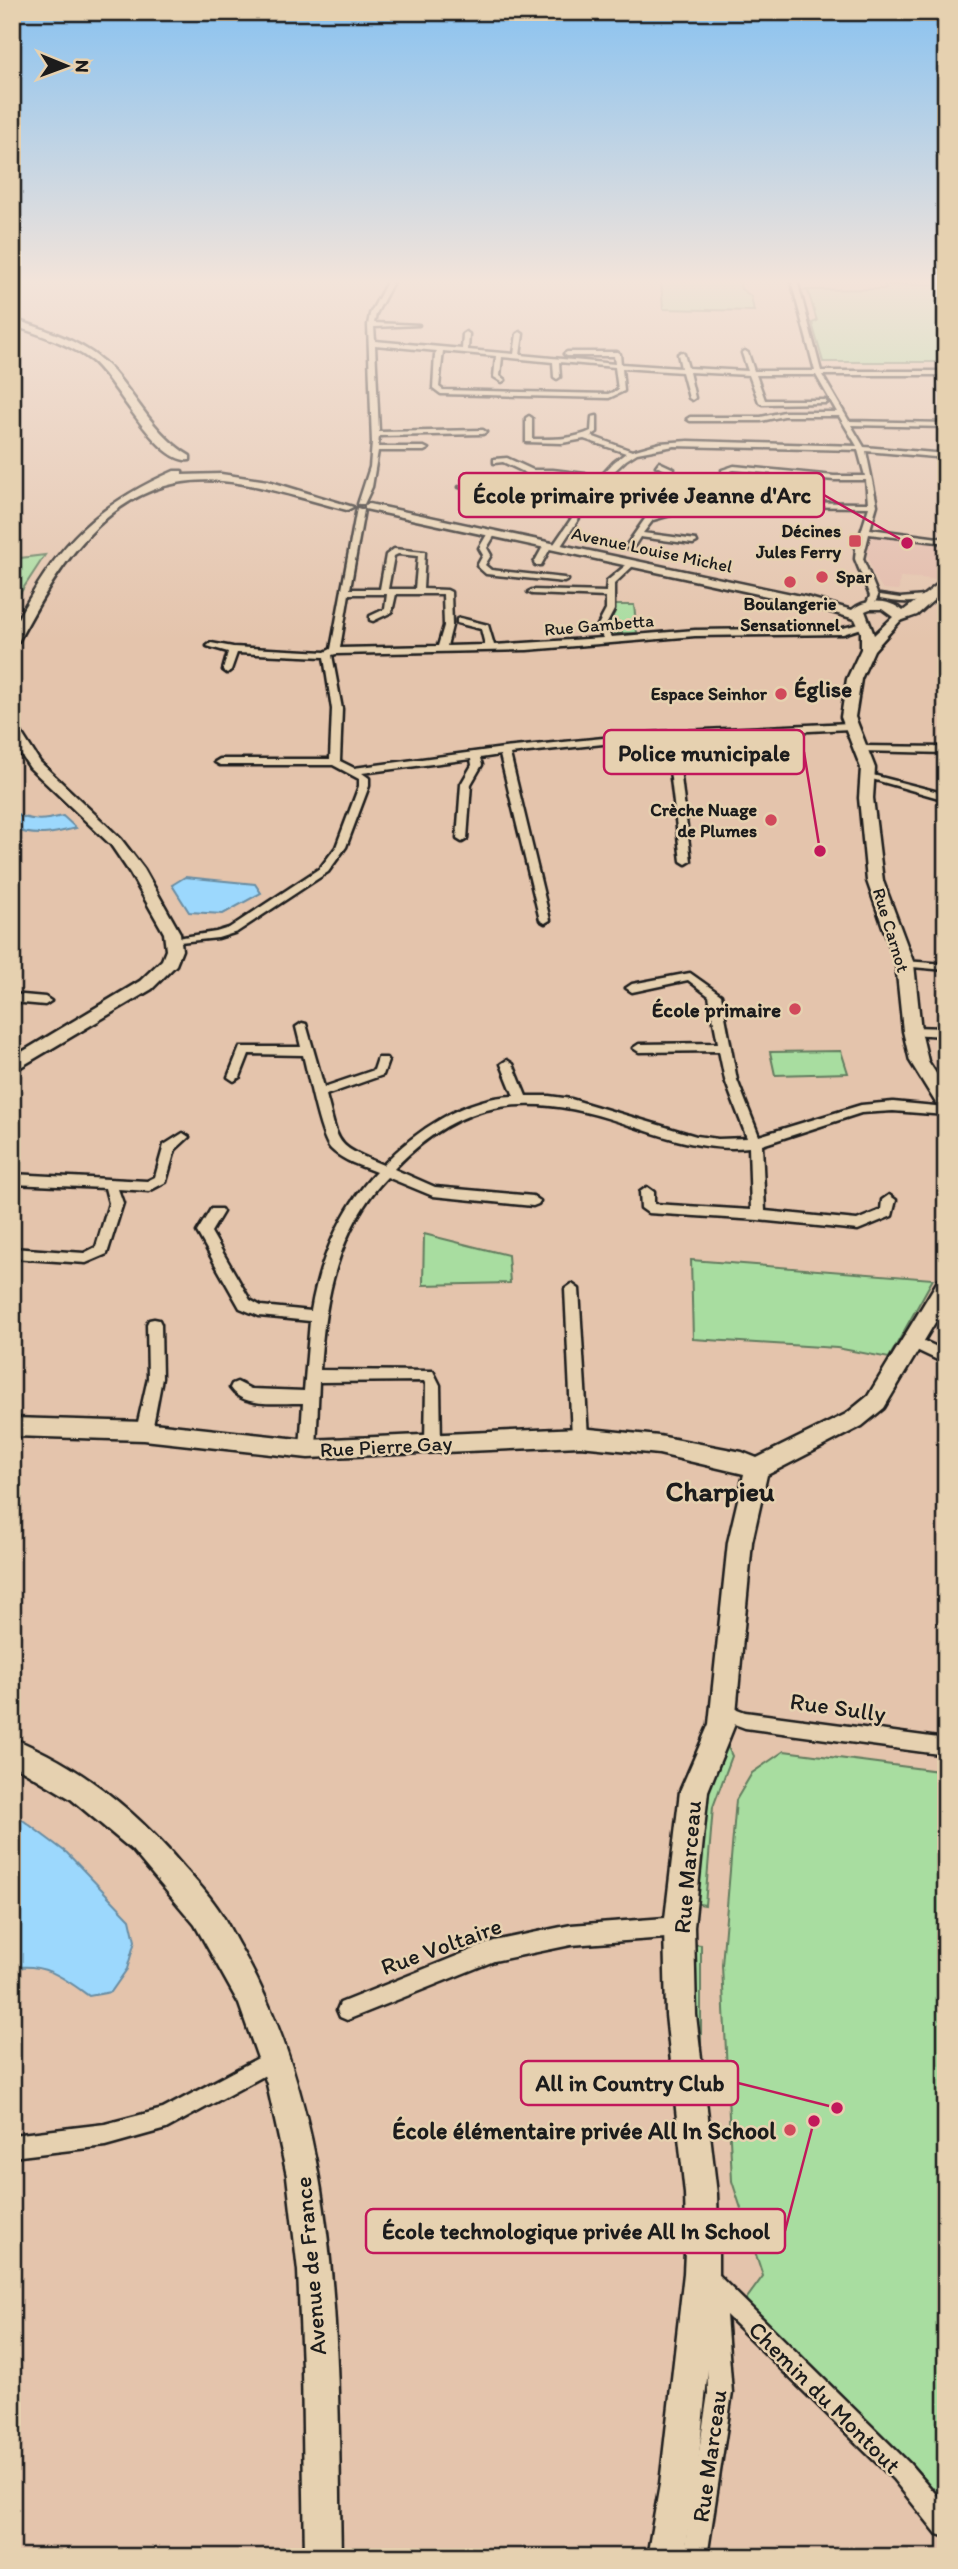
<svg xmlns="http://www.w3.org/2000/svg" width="958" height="2569" font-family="Itim,sans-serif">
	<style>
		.built { fill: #e2baa9 }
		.green { fill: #a8dda0; stroke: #627c5e; stroke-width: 2 }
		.water { fill: #9cd8fd; stroke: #698da3; stroke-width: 2 }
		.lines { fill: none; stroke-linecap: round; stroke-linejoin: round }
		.street-casing { stroke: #1c1c1c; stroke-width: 5 }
		.secondary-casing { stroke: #1c1c1c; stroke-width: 5 }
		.street { fill: #e6d1b0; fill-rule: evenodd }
		.secondary { fill: #e6d1b0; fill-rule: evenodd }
		.poi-dot { fill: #d1495b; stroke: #e6d1b0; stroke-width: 2.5 }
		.labels { text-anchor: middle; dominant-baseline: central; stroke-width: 5; stroke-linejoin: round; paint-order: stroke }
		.far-poi-label { font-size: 18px; font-weight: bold; fill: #1c1c1c; stroke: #e6d1b0; text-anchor: end }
		.far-street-label { font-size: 18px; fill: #1c1c1c; stroke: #e6d1b0 }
		.poi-label { font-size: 21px; font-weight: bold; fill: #1c1c1c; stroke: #e6d1b0; text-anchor: end }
		.street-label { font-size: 21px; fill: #1c1c1c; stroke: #e6d1b0 }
		.far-district-label { font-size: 23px; font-weight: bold; fill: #1c1c1c; stroke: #e6d1b0 }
		.near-street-label { font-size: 24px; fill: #1c1c1c; stroke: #e6d1b0 }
		.near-poi-label { font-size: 24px; font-weight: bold; fill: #1c1c1c; stroke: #e6d1b0; text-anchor: end }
		.district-label { font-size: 28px; font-weight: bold; fill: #1c1c1c; stroke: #e6d1b0 }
		.leader { fill: none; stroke: #c2185b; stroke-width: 2.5 }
		.callout-dot { fill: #c2185b; stroke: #e6d1b0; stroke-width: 2.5 }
		.callout { fill: #e6d1b0; stroke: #c2185b; stroke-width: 2.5 }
		.callout-label { font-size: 23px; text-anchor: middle; font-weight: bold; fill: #1c1c1c }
	</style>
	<rect width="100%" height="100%" fill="#e4c4ac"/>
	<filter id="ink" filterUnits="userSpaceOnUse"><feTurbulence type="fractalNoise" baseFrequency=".0143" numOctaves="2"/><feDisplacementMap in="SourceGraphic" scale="14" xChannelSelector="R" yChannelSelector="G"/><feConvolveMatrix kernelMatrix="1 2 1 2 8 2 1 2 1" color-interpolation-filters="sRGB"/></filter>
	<g filter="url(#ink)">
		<path class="built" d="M810,280H937L939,281L871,284L881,289L812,290Z
			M880,534L946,543V572L934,579L900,577L899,590L883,589L872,573L867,552L872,536Z"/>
		<path class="green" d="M661,280H739L741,289L751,296L754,311L663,309Z
			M946,284V362H823L812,323L817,321L808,291L803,290L886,289L884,286L891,285Z
			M45,555L13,604L12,605V559Z
			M615,605H634L637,633H609L607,628Z
			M841,1051L848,1073L775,1075L770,1052Z
			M424,1234L508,1255L510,1283L423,1285Z
			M691,1260L933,1279L889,1358L837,1348L693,1339Z
			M727,1745L732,1756L713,1807L705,1905L693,1903L703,1795Z
			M784,1751L946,1772V2508L930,2487L745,2301L763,2276L732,2181L722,1965L736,1800L752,1773Z
			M690,1944L701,1945V2049L691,2048Z"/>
		<path class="water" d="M12,812C31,822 43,821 63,816L76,828C53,834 34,838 12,828Z
			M185,877L255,884L261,893L223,914L189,912L172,885Z
			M12,1812L67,1853L130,1919L135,1941L127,1969L111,1992L89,1996C64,1978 44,1962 12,1968Z"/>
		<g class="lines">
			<g class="street-casing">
				<path id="street" d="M388,280H394L376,314L374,323L419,325L374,327L375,341L462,349L463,334L466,332L469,334L468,350L514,354L517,334L520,332L523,334L520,355L615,364L614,356H567L564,354L567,352H617L620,354L621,364L681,368L678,354L681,352L684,354L688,368L748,371L742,353L745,351L748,353L754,371H815L791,280H797L821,371H946V375H822L849,421L946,423V427L851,425L864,447L946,454V458L866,451L877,505L870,529L946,539V543L869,534L863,559L878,596L873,607L870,608L866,605L870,596L855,559L856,548L869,507L739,506V514L732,512L731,505L739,502L868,503L866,480H834L734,470L730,471L733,490L729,492L725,490L722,470L734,466L834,476H865L858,450L674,446L637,453L626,460L610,475L662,481L666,470L656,466L659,462L674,469L668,485L607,479L590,502L664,512L691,505V509L653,520L643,533L696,540L697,542L693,544L640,537L633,548H627L626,546L647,516L654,514L587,506L559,549H553L552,547L598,480C581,478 542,467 528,478C519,485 516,497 507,503L481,500L484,494L482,492L459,487C468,483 485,486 492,494L490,497L505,498L519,479L526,473L503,462L494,463V459L507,458L533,470H553L601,476L614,462L626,453L584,439L562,443L526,442V418L529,416L532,418V439C552,439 572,440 591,431L592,417L597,416V432L591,436L632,451L660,443L688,441L857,446L839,416H784L761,421H690L687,419L690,417H761L784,412H837L816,375H756L765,400H825L827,403L762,404L759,402L749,375L689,372L695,398L692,400L689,398L682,372L622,368L624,391L609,398L441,394L433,388L435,354L437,351L375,345L379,432L483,430L486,432L483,434L379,436L378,447H424L428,449L424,451H378L372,487L364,504H358L370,467L372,443L368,325L370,314ZM443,351L496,356L494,377L502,382L505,380L500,376L502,357L553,362L554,377L557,379L560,377L559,362L615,367L618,390L608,394L443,390L439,387Z
					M357,508L364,510L350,589H380L386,555L394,549L425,552L423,589L447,590L451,592L452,626L447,646L485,645L481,629L457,623V619L460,618L488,625L494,645L603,638L597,627L606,610V597L532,594L528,592L532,590L606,592L607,581L631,561H634V565L614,584V610L605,627L611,637L695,630L843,628L864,623L868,626L843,634L695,636L527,650L336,654L332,655L342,709L340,761L354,768L504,748L663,732L850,723L855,726L850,729L668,738L671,748L678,752L691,861L686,864L681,861L668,754L662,750L659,738L510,754L550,920L545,923L540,920L500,755L480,758L482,765L471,784L467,839L462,842L457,839L461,784L472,765L471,759L362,773L369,778V786L346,847L328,872L237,932L218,938L170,943V939L216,932L229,928L320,868L336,847L359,786V779L333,765H220L215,762L220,759H330L332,709L324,657L237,653L231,670L227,673L223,670L228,652L207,646L211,643L233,647L325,652L331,649ZM398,554L418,556L415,589H388L394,556ZM349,594H387L385,609L370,616V620L373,621L392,612L396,594H443L444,626L438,646L340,648Z
					M489,531L496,533L487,548L491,555L485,565L491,570L564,578L568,580L564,582L486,574L477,566L483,555L479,548Z
					M545,543L552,545L541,565H535L534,563Z
					M880,595L900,598L925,596L929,598C915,605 896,602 880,599Z
					M863,746L946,747V753L860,751L858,749Z
					M865,773L946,794V800L865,777Z
					M905,961L946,964V970L901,966V962Z
					M690,973L721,995L737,1080L759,1136L861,1105L893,1102L946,1107V1115L893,1111L861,1113L762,1145L765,1211L857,1220L881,1210L882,1200L889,1195L896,1200L892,1216L858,1230L758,1220L648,1213L641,1208L640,1192L647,1187L654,1192V1204L751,1210L749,1147C706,1152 664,1137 623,1123C532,1092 463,1096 394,1169L435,1187L533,1196L540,1201L538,1204L533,1206L433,1196L387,1177C337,1229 324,1302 320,1370L433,1371L440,1385L441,1444L438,1448L433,1450L428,1448L425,1444L426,1385L424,1381L319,1382L316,1449L313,1453L308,1455L303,1453L300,1449L303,1403C281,1402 244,1409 230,1388L232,1384L237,1382L251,1389L304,1391L310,1321L259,1316L240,1308L197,1232L211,1209H221L223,1212L211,1232L250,1300L261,1306L311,1311C319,1262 341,1208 376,1172C361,1166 343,1161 331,1149C320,1138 308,1073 303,1055L249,1054L240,1077L234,1081L228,1077L240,1047H301L296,1027L302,1023L306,1024L324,1087L374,1070L378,1058H386L388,1061L383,1075L326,1095C340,1146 333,1144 383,1165C415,1131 465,1097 514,1096L501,1064L507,1060L513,1064L526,1096H549L571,1099L696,1136L718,1139L747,1138L725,1080L719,1051L639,1052L633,1048L639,1044L718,1043L709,996L688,980L632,992L626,988L632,984Z
					M12,994L45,997L51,1001L45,1005L12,1002Z
					M912,1027L946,1028V1036L908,1034L906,1031Z
					M183,1133L189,1137L175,1150L166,1182L149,1191L118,1189L123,1203L107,1254L86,1263L12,1258V1248L84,1253L96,1247L109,1203L105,1188L12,1184V1174L147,1181L155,1177L164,1145Z
					M572,1284L579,1289L588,1437L585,1441L580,1443L575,1441L572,1437L565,1289Z
					M154,1319L159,1320L161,1324L162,1378L152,1431L149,1435L144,1437L139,1435L136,1431L148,1378L147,1324L149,1320Z
					M913,1336L946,1351V1364L908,1346L906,1342L908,1338Z
					M724,1704L745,1712L946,1739V1755L745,1728L718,1718L715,1712L718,1706Z
					M679,1917L686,1920L689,1927L686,1934L679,1937L571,1945L494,1961L347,2020L340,2017L337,2010L340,2003L494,1941L571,1925Z
					M275,2049L282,2052L285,2059L282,2066L166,2129L105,2146L12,2157V2135L105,2124L163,2109Z
					M704,2266L712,2269L909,2463L946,2506V2537L937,2534L893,2479L726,2315L732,2393L707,2557H683L708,2393L706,2321L697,2294L699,2288L693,2277L696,2269Z"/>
			</g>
			<g class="secondary-casing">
				<path id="secondary" d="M12,319C48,330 88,343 113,371C139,401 155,435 190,456V460C157,464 117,382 92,361C69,343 39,335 12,325Z
					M174,471H182V475L221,474L268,481L353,507L347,510C305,500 265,485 222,481C116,471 62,560 18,642L12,646C12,625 20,614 31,596C67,534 108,500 174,471Z
					M369,504L806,597L852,610C865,598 890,599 903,611L946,578V589L917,615L900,621L874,650L861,679L855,717L875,768L873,798L883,881L914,964L921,1031L928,1061L946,1089V1110L939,1108L910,1061L903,1031L896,964L867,881L859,798L861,768L841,717L847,679L861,649V632L855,619L804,604L365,509V505ZM870,609H882L893,617L874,635L865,611Z
					M12,725L17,726L40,762L121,839L144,869L180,933L182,950L176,965L152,989L12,1072V1058L140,981L162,960L166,950L164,933L130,873L111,845L30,768L12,741Z
					M946,1277V1304L884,1408L862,1426L767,1475L752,1542L735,1724L708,1791L694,1927L696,2015L717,2194L718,2229V2273L696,2484L683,2557H647L660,2484L684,2273L686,2229L685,2194L666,2015L664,1927L680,1791L709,1724L728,1542L744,1474L659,1454L580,1446L308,1458L144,1440L12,1436V1418L144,1422L308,1440L580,1428L659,1436L742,1452L757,1458L846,1414L868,1396L939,1279Z
					M12,1738C79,1765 134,1809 180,1863C191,1876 204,1889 214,1903C225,1917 232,1934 241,1949C345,2132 337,2353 341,2557H305L302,2367L298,2271L287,2176L267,2084L239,2004L195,1925L132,1850L71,1799L12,1764Z"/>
			</g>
			<use href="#street" class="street"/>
			<use href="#secondary" class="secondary"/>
		</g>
	</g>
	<linearGradient id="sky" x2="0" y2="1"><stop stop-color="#89c2f0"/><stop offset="0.44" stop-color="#f3e4da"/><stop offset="1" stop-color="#f3e4da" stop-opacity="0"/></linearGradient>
	<rect width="958" height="640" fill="url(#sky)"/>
	<g class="poi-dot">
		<rect x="848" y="534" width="14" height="14" rx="3.5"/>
		<circle cx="822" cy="577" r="7"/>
		<circle cx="790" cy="582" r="7"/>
		<circle cx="781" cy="694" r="7"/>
		<circle cx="771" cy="820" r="7"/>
		<circle cx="795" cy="1009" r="7"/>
		<circle cx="790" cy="2130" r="7"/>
	</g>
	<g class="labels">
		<g class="far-poi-label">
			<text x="841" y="531">Décines<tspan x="841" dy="21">Jules Ferry</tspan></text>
			<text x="836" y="577" text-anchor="start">Spar</text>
			<text x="790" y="604" text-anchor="middle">Boulangerie<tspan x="790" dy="21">Sensationnel</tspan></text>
			<text x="767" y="694">Espace Seinhor</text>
			<text x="757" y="810">Crèche Nuage<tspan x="757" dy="21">de Plumes</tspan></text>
		</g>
		<g class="far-street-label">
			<text transform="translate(652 550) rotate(12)">Avenue Louise Michel</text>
			<text transform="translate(599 625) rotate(-5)">Rue Gambetta</text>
			<text transform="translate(891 930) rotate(73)">Rue Carnot</text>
		</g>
		<g class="poi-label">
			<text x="781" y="1009">École primaire</text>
		</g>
		<g class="street-label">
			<text transform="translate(386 1446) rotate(-3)">Rue Pierre Gay</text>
		</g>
		<g class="far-district-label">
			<text x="823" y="689">Église</text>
		</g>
		<g class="near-street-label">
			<text transform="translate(838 1707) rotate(8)">Rue Sully</text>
			<text transform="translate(687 1867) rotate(-85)">Rue Marceau</text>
			<text transform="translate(441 1946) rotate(-20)">Rue Voltaire</text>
			<text transform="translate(310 2266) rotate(-95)">Avenue de France</text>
			<text transform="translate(825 2397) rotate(45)">Chemin du Montout</text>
			<text transform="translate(709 2456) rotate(-82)">Rue Marceau</text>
		</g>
		<g class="near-poi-label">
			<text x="776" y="2130">École élémentaire privée All In School</text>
		</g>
		<g class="district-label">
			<text x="720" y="1491">Charpieu</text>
		</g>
	</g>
	<path class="leader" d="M907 543L824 495M820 851L804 752M837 2108L738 2083M814 2121L785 2231"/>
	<g class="callout-dot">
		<circle cx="907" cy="543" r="7"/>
		<circle cx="820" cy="851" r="7"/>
		<circle cx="837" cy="2108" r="7"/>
		<circle cx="814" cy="2121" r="7"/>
	</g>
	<g class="callout">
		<rect x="459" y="473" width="365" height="44" rx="7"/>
		<rect x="604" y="730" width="200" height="44" rx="7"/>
		<rect x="521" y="2061" width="217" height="44" rx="7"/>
		<rect x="366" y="2209" width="419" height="44" rx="7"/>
	</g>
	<g class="callout-label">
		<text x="642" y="503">École primaire privée Jeanne d'Arc</text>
		<text x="704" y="761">Police municipale</text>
		<text x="630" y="2091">All in Country Club</text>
		<text x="576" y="2239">École technologique privée All In School</text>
	</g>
	<rect width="958" height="2569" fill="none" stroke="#e6d1b0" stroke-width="42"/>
	<rect x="21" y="21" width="916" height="2527" fill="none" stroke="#1c1c1c" stroke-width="2.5" filter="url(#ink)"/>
	<g transform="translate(66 66) rotate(91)" stroke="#e6d1b0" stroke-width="5" paint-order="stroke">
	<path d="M0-5L12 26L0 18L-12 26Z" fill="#1c1c1c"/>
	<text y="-10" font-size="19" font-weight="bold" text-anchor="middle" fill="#1c1c1c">N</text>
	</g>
</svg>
